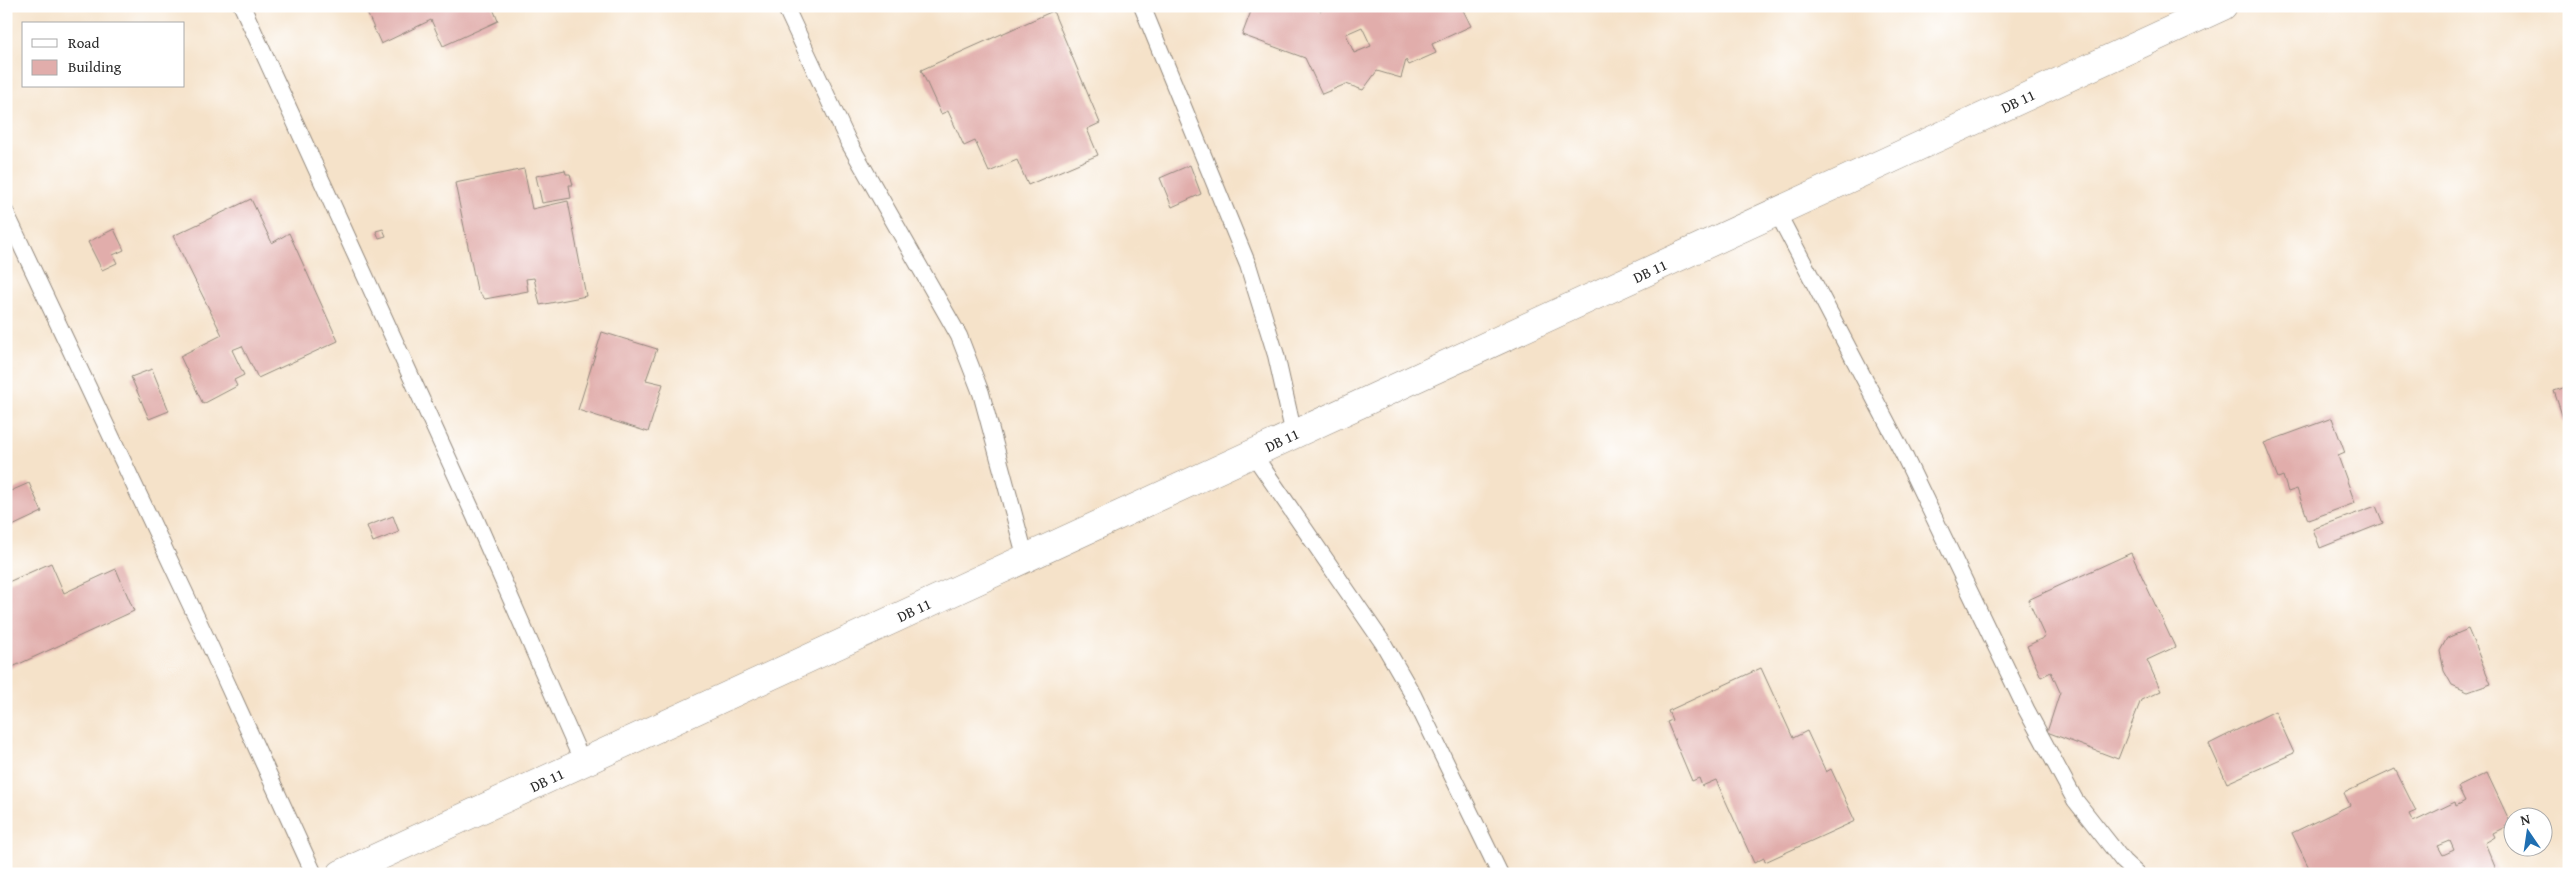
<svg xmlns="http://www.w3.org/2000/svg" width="2575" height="880" font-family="'Gentium Book Plus',serif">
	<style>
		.building { fill: #e1adab; fill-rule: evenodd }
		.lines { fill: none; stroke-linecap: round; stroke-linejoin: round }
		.service-casing { stroke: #90867a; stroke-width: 18 }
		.minor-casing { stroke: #90867a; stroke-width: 29 }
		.service { stroke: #fff; stroke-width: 16 }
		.minor { stroke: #fff; stroke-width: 28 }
		.labels { text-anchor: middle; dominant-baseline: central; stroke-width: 4; stroke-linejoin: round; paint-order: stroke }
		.street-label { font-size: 15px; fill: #2b2b2b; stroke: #fff }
	</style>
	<rect width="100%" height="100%" fill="#fff"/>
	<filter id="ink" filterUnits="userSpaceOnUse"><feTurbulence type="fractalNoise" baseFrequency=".02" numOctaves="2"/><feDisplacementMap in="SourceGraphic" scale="10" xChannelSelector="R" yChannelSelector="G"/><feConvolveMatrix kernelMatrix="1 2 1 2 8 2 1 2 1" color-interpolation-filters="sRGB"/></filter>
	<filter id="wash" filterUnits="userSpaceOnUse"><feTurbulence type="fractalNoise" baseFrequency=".0096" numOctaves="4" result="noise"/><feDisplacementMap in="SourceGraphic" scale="20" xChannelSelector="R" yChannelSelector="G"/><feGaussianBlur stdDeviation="1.12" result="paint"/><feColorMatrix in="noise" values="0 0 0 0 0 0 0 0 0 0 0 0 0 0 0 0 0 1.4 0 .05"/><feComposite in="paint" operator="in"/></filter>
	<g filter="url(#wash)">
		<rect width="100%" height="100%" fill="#f5e2c9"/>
		<g id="blocks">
			<path class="building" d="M364,6H492L498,21L443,46L431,20L381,44Z
				M1253,6H1309L1321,11L1322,6H1461L1471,26L1432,44L1436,53L1409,65L1406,60L1401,78L1377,71L1363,90L1346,84L1322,94L1305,58L1242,35ZM1362,27L1371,46L1354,53L1346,34Z
				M1053,11L1100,123L1087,129L1098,155L1028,185L1017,160L989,172L975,141L964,146L948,111L941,114L921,70Z
				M1190,165L1201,194L1172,207L1160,178Z
				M524,169L532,209L568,201L586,296L540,305L534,278L526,279L528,291L485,299L477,290L455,183Z
				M565,170L566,174H570L573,185H569L571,198L542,203L536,176Z
				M251,199L272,243L289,233L338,341L258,378L242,346L232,350L244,375L234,380L237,386L203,404L180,356L222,335L173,236Z
				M114,229L124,250L113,255L117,263L102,270L88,242Z
				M383,229L386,236L379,238L376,231Z
				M602,332L657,349L646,380L663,384L648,432L578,410Z
				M152,369L169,411L149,419L131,377Z
				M2569,386V423L2565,424L2554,391Z
				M2332,418L2345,453L2338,456L2355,503L2308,520L2297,489L2288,492L2283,476L2278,478L2264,443Z
				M29,483L42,512L6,529V493Z
				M2376,506L2383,523L2320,548L2313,529Z
				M393,516L399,532L373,542L367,526Z
				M2131,553L2175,647L2147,660L2161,691L2141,700L2118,759L2047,732L2060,692L2051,672L2041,677L2027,646L2045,637L2028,600Z
				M51,563L64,593L116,569L134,611L6,670V583Z
				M2468,629L2491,684L2468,692L2452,685L2444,671L2440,651L2447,638Z
				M1761,668L1793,738L1807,731L1826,772L1831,769L1855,821L1765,862L1764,858L1754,863L1716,780L1702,786L1699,778L1692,781L1667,722L1672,720L1668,711Z
				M2275,711L2294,753L2227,783L2209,744Z
				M2395,769L2416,811L2409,814L2413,822L2455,802L2456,806L2465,801L2458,787L2487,773L2511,824L2493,833L2495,837L2485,843L2498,874H2312L2292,833L2350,805L2344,793ZM2450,841L2454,850L2443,855L2438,846Z"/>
		</g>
	</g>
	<g filter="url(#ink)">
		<use href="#blocks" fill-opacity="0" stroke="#90867a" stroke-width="1"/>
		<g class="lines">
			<g class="service-casing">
				<path id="service" d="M242,6L475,517L583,763
					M785,6L848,141L959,336L981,393L1026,559
					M1142,6L1248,265L1276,355L1294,435
					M1777,212L1903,453L2026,709L2075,800L2123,861L2137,874
					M6,213L210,646L314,874
					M1253,454L1383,643L1413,695L1500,874"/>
			</g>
			<g class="minor-casing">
				<path id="minor" d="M341,874L2223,6"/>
			</g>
			<use href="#service" class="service"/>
			<use href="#minor" class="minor"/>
		</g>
	</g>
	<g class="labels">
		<g class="street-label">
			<text transform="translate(2018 101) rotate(-25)">DB 11</text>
			<text transform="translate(1650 271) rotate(-25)">DB 11</text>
			<text transform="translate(1282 440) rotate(-25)">DB 11</text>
			<text transform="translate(914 610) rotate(-25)">DB 11</text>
			<text transform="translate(547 780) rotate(-25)">DB 11</text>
		</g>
	</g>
	<rect width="2575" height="880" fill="none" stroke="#fff" stroke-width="25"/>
	<rect x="22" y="22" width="162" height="65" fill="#ffffff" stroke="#aaaaaa"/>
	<rect x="32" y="39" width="25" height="8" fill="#ffffff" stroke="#aaaaaa"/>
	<text x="68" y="48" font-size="15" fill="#2b2b2b">Road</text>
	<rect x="32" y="60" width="25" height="15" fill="#e1adab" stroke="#aaaaaa"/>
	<text x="68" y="72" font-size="15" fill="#2b2b2b">Building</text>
	<g transform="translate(2528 832) rotate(347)"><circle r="24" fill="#ffffff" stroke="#aaaaaa"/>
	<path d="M0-4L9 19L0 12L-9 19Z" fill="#1f6fb2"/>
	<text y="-8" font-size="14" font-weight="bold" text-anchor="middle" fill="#2b2b2b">N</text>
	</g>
</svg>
